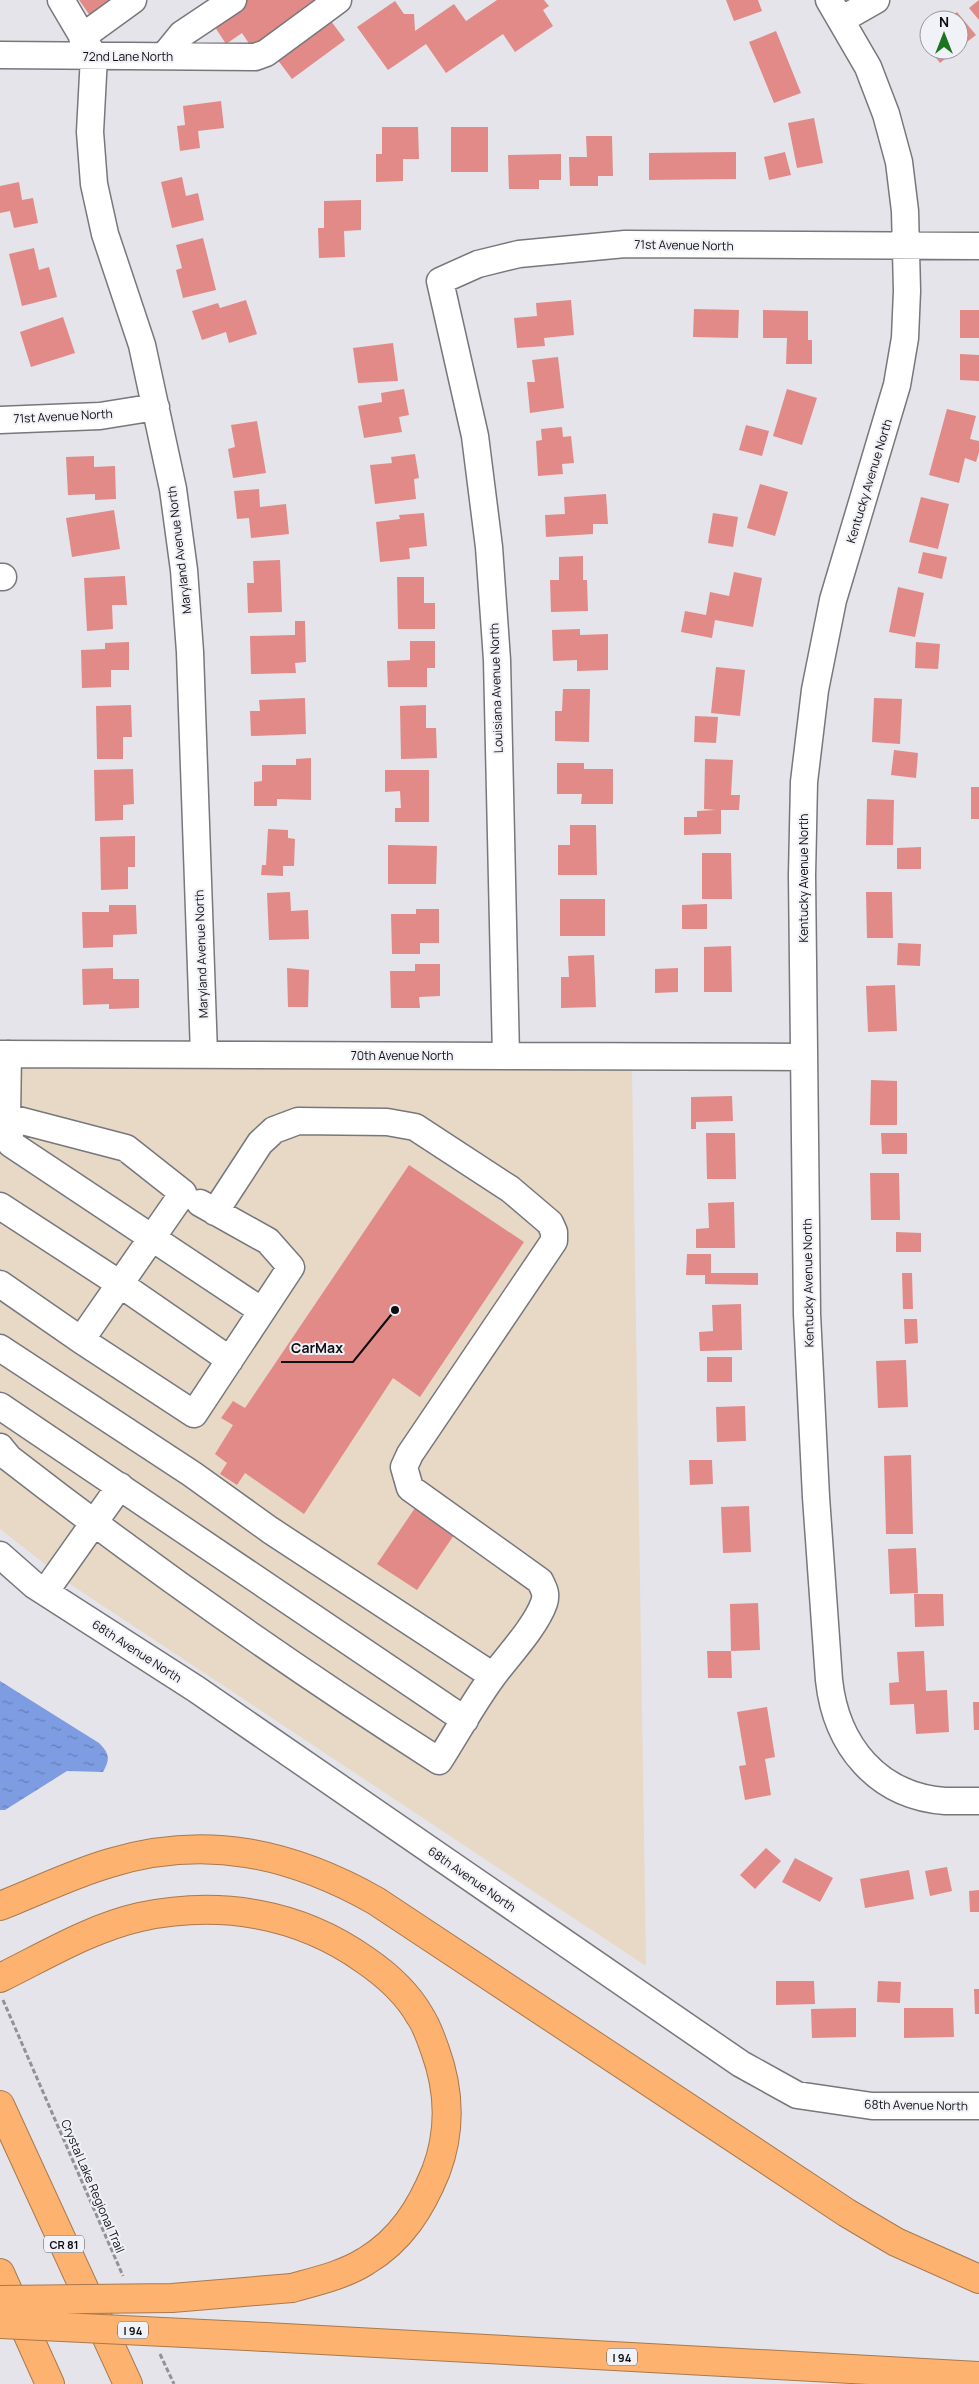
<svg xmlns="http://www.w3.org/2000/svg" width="979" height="2384" font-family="Manrope,sans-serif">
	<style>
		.commercial { fill: #e7d9c6 }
		.water { fill: url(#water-ripples) }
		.building { fill: #e18a88 }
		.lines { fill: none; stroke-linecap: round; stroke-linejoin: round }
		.minor-casing { stroke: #77777c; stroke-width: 29 }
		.highway-casing { stroke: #a9794e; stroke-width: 30 }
		.path { stroke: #919196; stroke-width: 3; stroke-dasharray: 5 2.5; stroke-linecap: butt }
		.minor { stroke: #fff; stroke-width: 26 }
		.highway { stroke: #fdb26f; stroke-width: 28 }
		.highway-bridge-casing { stroke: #a9794e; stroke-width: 30; stroke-linecap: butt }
		.highway-bridge { stroke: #fdb26f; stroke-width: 28 }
		.labels { text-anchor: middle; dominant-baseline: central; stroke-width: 4; stroke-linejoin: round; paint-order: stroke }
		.shield { fill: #f1f1f8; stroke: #525256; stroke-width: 1 }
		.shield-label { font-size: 11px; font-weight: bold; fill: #0e0e10 }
		.street-label { font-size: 12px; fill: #0e0e10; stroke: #f1f1f8 }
		.leader { fill: none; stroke: #0e0e10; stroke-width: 2 }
		.callout-dot { fill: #0e0e10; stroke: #f1f1f8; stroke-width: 2 }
		.callout-label { font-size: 14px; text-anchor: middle; font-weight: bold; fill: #0e0e10; stroke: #f1f1f8; stroke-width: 4; stroke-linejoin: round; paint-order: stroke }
	</style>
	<defs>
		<pattern id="water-ripples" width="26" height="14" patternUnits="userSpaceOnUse" patternTransform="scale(1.25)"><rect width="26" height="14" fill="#7d9ce1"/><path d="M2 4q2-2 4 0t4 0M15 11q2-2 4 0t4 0" fill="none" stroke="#657eb5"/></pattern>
	</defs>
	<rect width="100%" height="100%" fill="#e4e4ea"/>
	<path class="commercial" d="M0,1068L632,1069L646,1966L73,1586L0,1529Z"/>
	<path class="water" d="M0,1681L99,1743C110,1754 110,1759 103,1772L67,1771L5,1810H0Z"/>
	<path class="building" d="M79,0H115L91,17Z
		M243,0H325L252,48L242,33L226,44L211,21Z
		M497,0H544L549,6L543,10L553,26L515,52L503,34L446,73L426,44L388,70L357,27L395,1L404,14H414L415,31L454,4L466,21Z
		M726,0H758L762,11L734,21Z
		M979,0V20L969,8Z
		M957,12L976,35L959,48V20H947Z
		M331,21L345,40L292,79L277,59Z
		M776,31L801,93L774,103L749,42Z
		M930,50H956L940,63Z
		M221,101L224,128L198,131L200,148L180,151L177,126L185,125L183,106Z
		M814,118L823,163L797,168L788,123Z
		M382,127H418L419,159H403V181L376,182V154H382Z
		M451,127H488V172H451Z
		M586,136H612L613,176H598V186H570L569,157H587Z
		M736,152V179L649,180V153Z
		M785,152L791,175L769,180L764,157Z
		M561,154V180H539V189H509L508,155Z
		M182,177L186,196L198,193L204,220L172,228L161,182Z
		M19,182L22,200L33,198L38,223L14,228L10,211L0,213V186Z
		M361,200V230L344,231L345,257L319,258L318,228H324V201Z
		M203,238L216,290L183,298L176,270L182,268L176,245Z
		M34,248L39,270L49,267L57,297L22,306L9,254Z
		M246,300L257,334L229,343L226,332L202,340L192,311L218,303L220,308Z
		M571,300L574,335L544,338L545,346L517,348L514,318L537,316L536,303Z
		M694,309L739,310L738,338L693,337Z
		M763,310L808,311V340H812V364H786L787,338H763Z
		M960,310H979V338H960Z
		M63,317L75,353L31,367L20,332Z
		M393,343L398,381L358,383L353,348Z
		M960,354L979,355V381L960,380Z
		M558,357L564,408L530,413L527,382H535L532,360Z
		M404,389L409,415L399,417L402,432L364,438L358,406L382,402L381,393Z
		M787,389L817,398L802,445L773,436Z
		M947,409L976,416L970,439L979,441V452L976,462L965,458L959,483L929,475Z
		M257,421L266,473L233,478L228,449L235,447L231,425Z
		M746,425L769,431L762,456L739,450Z
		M562,427L563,437L571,436L574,463L562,464L563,474L538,476L536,441L542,440L541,429Z
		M415,454L419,478L414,479L416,499L375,504L370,465L392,463L391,457Z
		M94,456V467L115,466L116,499L95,500V494L68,495L66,457Z
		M760,484L788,492L775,536L747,528Z
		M259,489L260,507L286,504L289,534L251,538L249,518L237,519L234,491Z
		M606,494L608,524H593V534L546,537L545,515L565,514L564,497Z
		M921,497L949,504L938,549L909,542Z
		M114,510L120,549L72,557L66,518Z
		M424,513L427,546L409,548L410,559L380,562L376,522L400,519L399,515Z
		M713,513L738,517L733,547L708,543Z
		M923,552L947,557L942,579L918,573Z
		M583,556V580H587L588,611L551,612L550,580H559V557Z
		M280,560L282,612L248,613L247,583H254L253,561Z
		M734,572L762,578L753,627L715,620L712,638L681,632L685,611L706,615L710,592L729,596Z
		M125,576L127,605H112L113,629L87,631L84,578Z
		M397,577H424V603H435V629H398Z
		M898,587L924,593L915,637L889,632Z
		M295,621H305L306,662L295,663L296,673L251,674L250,636L295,635Z
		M580,629V635L608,634V670L577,671V660L553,661L552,630Z
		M410,641H435V668H427V687H388L387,661L410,660Z
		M129,642V670H111V687L82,688L81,650L105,649V643Z
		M916,642L940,644L938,669L915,668Z
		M716,667L745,670L740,716L711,713Z
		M563,689H590L589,742L555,741V711H562Z
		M305,698L306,734L251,736L250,711H260L259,700Z
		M874,698L902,699L900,744L872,742Z
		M131,705L132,737H123V759H97L96,706Z
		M426,705V728H436L437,758L401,759L400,706Z
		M695,716L718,717L716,743L694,742Z
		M894,750L918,753L916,778L891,775Z
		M311,758V800L277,799V806H254V782L262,781V765H296V759Z
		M705,759L733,760L731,795H740L739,810H721V834L684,835V817H697V811L716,810L704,809Z
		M557,763H584V769H613V804H581L582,794H557Z
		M133,769L134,804L123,805V820L95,821L94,770Z
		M385,770H429V822H395V808H401L400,791L385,792Z
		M971,787H979V819H971Z
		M867,799L894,800L893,845H866Z
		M570,825H596L597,875H558V845H570Z
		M268,829L288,830V838L295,839L294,866H283V876L261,875L262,865H266Z
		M135,836V867H128V889L101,890L100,837Z
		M388,845L437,846L436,884H388Z
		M921,847V869H897V848Z
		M702,853H731L732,899H702Z
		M290,892L291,911L308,910L309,939L269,940L267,893Z
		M866,892H892L893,938H867Z
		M560,899H605V936H560Z
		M707,904V929H682V905Z
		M109,905H136L137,934L113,935V947L83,948L82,912H109Z
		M416,909H439V943H420V954H392L391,914H416Z
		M898,943L921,944L920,966L897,965Z
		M731,946L732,992H704V947Z
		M594,955L596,1007L561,1008V977H569L568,956Z
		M415,964H440V996L419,997L420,1008H391L390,971H415Z
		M113,968V979H139V1008L109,1009V1004L83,1005L82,969Z
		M287,968L309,970L308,1007H288Z
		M678,968V992L655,993V969Z
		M895,985L897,1031L868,1032L866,986Z
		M871,1080L897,1081V1125H870Z
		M732,1096L733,1121L696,1122V1129H691V1097Z
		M706,1133H735L736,1179H707Z
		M881,1133H907V1154H882Z
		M409,1165L524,1242L420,1397L393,1378L304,1514L245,1473L237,1485L220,1474L227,1463L215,1454L233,1425L221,1418L233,1401L245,1408Z
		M870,1173H899L900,1220H871Z
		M734,1202L735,1248H696V1229L709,1228L708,1203Z
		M896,1232L921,1233V1252H896Z
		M687,1254H711V1273H758V1285L705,1284V1275H686Z
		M902,1273H912L913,1309H903Z
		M741,1304L742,1350L700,1351L699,1332L713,1331L712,1305Z
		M904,1319H917L918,1343L905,1344Z
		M707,1357H732V1382H707Z
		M906,1360L908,1407L878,1408L876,1361Z
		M745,1406L746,1441L717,1442L716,1407Z
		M911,1455L913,1534H886L884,1456Z
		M689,1460H712L713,1484L690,1485Z
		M749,1506L751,1552L723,1553L721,1507Z
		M415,1508L454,1535L417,1590L377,1564Z
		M916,1548L918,1593L890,1594L888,1549Z
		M914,1594H943L944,1626L915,1627Z
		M758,1603L760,1650L731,1651L732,1678H708L707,1651H731L730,1604Z
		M924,1651L926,1691L947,1690L949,1732L916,1734L914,1704L890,1705L889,1683L899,1682L897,1652Z
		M973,1702H979V1730H974Z
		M767,1707L775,1757L765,1759L771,1795L745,1800L739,1766L746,1765L737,1712Z
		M766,1848L781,1861L755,1889L740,1875Z
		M795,1858L833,1878L820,1902L782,1882Z
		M947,1867L952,1891L930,1896L925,1871Z
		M909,1870L914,1899L865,1908L860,1879Z
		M979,1890V1912H970L969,1891Z
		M776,1981H814L815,2004L776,2005Z
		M878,1981L901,1982L900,2003L877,2002Z
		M974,1989H979V2014H975Z
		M856,2008V2037L812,2038L811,2009Z
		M904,2008H953L954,2037L904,2038Z"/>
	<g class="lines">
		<g class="minor-casing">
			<path id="minor" d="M61,0L94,56L90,132L94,184L105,234L142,345L173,489L184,570L190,652L204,1054
				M829,0L868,67L886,114L899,162L905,211L907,291L905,338L897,385L833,600L815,690L804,782L802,875L807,1314L816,1497L829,1680C836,1745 877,1796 945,1801C956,1801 968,1801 979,1801
				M841,20L876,0
				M82,37L133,0
				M0,55L255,57L266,53L338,0
				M164,56L182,34L233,0
				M0,420L100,416L156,407
				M0,577H3
				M0,1054L804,1057
				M8,1054L7,1117L11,1144L262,1311
				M506,1056L497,660L489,547L475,436L440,281L478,264L519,254L625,244L979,246
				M0,1118L7,1117L126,1148L183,1193L81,1340L0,1284
				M0,1206L120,1284L230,1360
				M81,1340L194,1414L291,1267L268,1241L200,1203
				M0,1348L192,1474L270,1530L493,1676
				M0,1406L465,1720
				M0,1447L9,1458C148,1566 292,1667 439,1761C457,1733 473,1703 493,1676C508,1656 536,1626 544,1603C547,1594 544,1589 540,1581L410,1488L404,1467L410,1454L554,1241V1232L550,1223L510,1189L415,1127L387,1122L298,1121L274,1130L260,1143L215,1212
				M0,1555L34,1585L196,1689L741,2064L797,2095L872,2106H979
				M45,1592L120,1486"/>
		</g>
		<g class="highway-casing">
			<path id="highway" d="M0,1906C36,1892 72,1874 110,1863C206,1834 291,1853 376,1901L847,2213L896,2242L979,2279
				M0,1978C45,1956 91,1928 140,1917C220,1900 299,1913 365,1960C387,1975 407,1993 420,2016C427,2026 431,2039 435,2050C450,2091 451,2131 436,2171C421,2208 401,2240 366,2261C344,2275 317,2281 292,2288
				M0,2105L128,2384
				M0,2273L50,2384
				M266,2337L979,2376"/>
		</g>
		<path class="path" d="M3,2000L123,2276
			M160,2354L174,2384"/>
		<use href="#minor" class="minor"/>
		<use href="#highway" class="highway"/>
		<g class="highway-bridge-casing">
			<path id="highway-bridge" d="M0,2300L172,2298L292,2288
				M0,2324L266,2337"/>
		</g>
		<use href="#highway-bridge" class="highway-bridge"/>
	</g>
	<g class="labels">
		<g class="shield">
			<rect x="44" y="2235.5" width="40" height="17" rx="4"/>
			<rect x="118" y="2321.5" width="30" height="17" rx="4"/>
			<rect x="607" y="2348.5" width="30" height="17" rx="4"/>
		</g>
		<g class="shield-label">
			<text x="64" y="2244">CR 81</text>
			<text x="133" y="2330">I 94</text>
			<text x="622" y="2357">I 94</text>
		</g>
		<g class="street-label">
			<text x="128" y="56">72nd Lane North</text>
			<text transform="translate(684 245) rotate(1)">71st Avenue North</text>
			<text transform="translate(63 416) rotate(-3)">71st Avenue North</text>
			<text transform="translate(869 481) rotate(-73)">Kentucky Avenue North</text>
			<text transform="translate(179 550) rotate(-97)">Maryland Avenue North</text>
			<text transform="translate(496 688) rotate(-92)">Louisiana Avenue North</text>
			<text transform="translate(803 878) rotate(-90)">Kentucky Avenue North</text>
			<text transform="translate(201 954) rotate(-92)">Maryland Avenue North</text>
			<text x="402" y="1055">70th Avenue North</text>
			<text transform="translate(808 1283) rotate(-91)">Kentucky Avenue North</text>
			<text transform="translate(137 1651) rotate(33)">68th Avenue North</text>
			<text transform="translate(472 1879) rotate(35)">68th Avenue North</text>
			<text transform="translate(916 2105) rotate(1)">68th Avenue North</text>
			<text transform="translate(93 2186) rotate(67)">Crystal Lake Regional Trail</text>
		</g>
	</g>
	<path class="leader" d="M395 1310L353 1362H281"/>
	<circle class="callout-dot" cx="395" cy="1310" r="5"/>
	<g class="callout-label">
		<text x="317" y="1353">CarMax</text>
	</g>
	<g transform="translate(944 35)"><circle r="24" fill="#f1f1f8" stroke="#96969b"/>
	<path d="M0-4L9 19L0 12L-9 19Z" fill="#1c7420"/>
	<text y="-8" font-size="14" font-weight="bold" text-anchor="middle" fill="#0e0e10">N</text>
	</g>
</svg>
